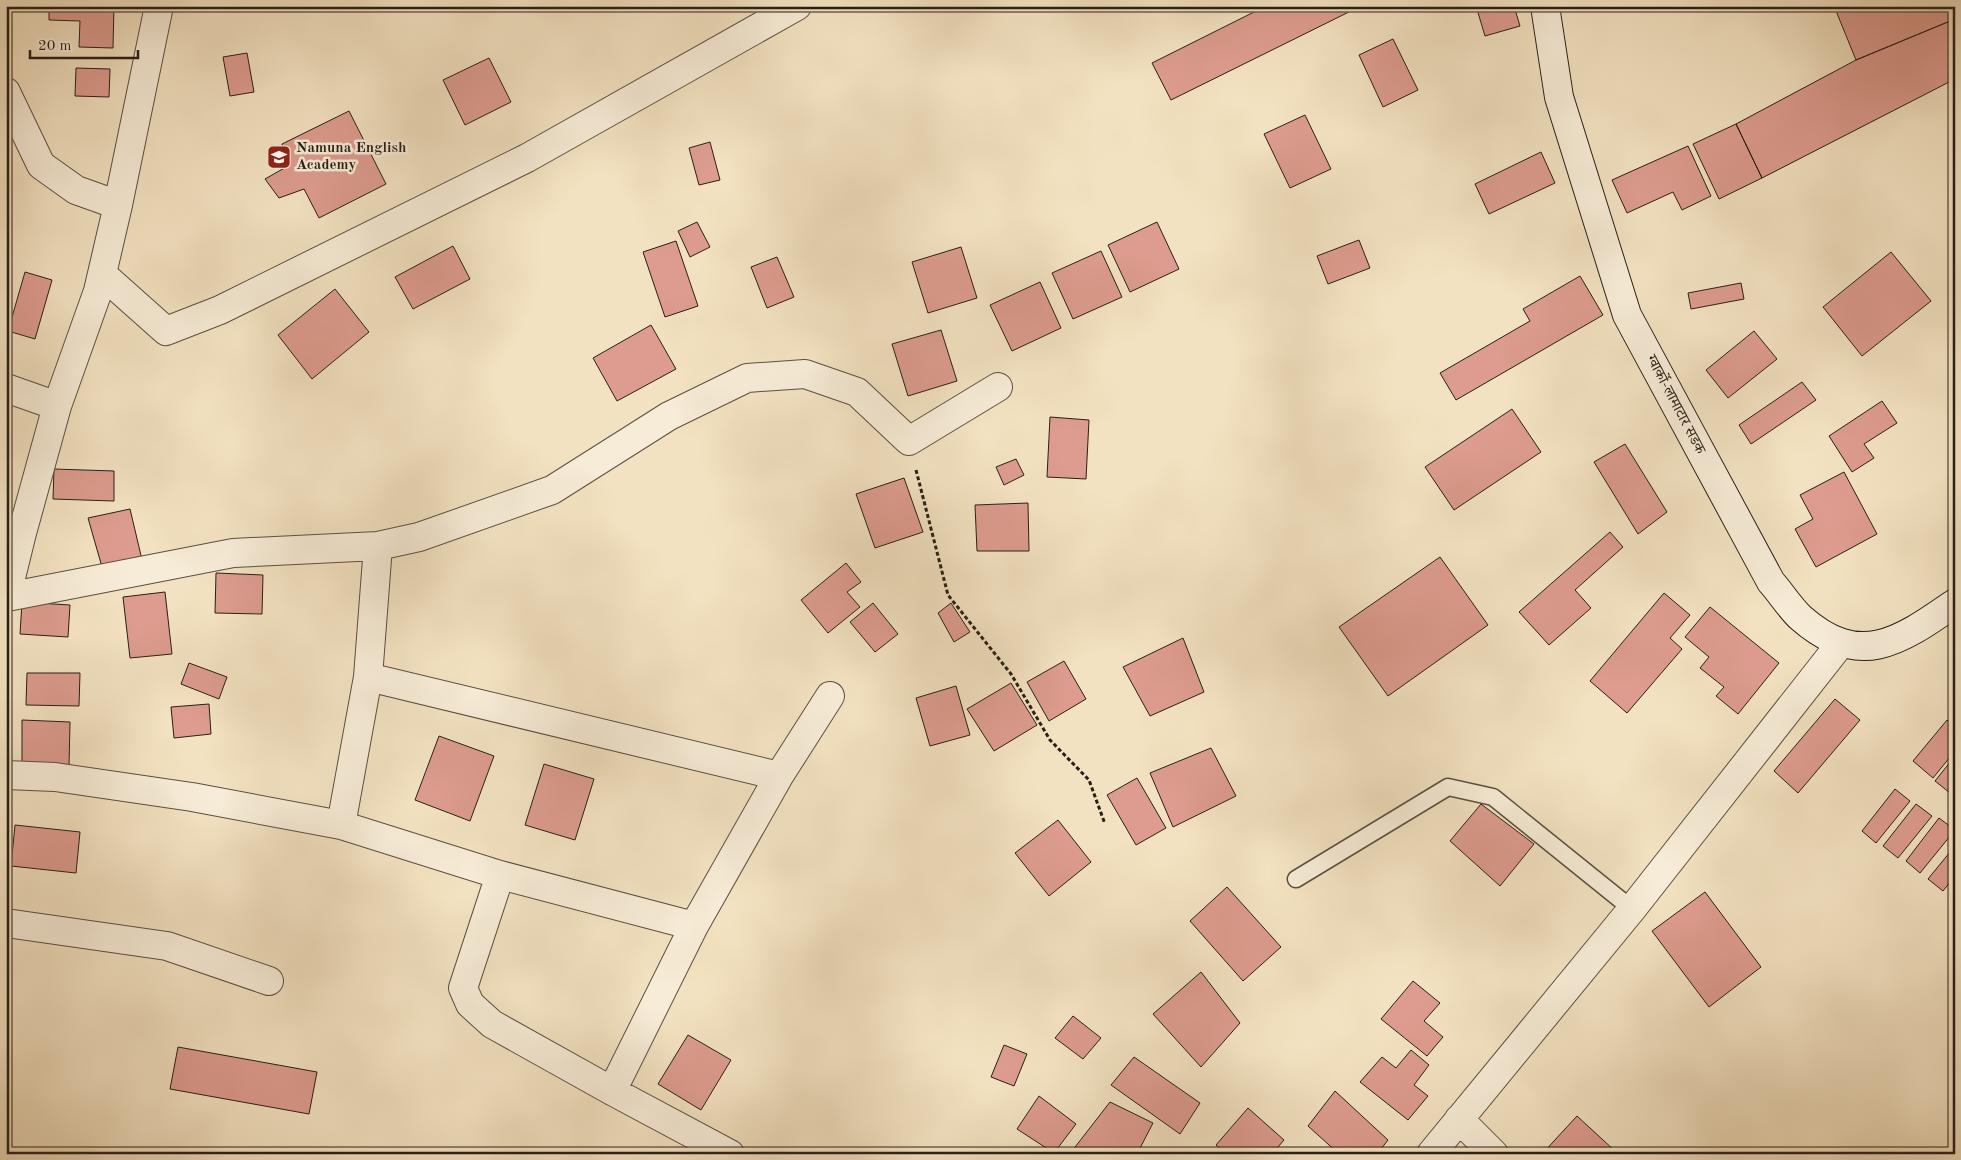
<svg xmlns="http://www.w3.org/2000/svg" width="1961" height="1160" font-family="'Old Standard TT','Noto Serif Devanagari',serif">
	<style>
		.building { fill: #dd9c8f; stroke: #281f17 }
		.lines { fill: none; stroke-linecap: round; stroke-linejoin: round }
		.service-casing { stroke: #5b5042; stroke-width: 19 }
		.minor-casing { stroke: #5b5042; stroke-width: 30 }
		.secondary-casing { stroke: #281f17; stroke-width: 30 }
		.path { stroke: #281f17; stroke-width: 3; stroke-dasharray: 4 2.5; stroke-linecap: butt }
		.service { stroke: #f7ecd7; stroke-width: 16 }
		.minor { stroke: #f7ecd7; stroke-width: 28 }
		.secondary { stroke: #f7ecd7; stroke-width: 28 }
		.labels { text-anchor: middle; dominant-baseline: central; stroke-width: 5; stroke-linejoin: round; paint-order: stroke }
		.poi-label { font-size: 15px; font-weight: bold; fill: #281f17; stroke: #f7ecd7; text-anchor: start }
		.street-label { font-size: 15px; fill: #281f17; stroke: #f7ecd7 }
	</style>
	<rect width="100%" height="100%" fill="#f3e2c1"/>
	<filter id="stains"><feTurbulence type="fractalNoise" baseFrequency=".004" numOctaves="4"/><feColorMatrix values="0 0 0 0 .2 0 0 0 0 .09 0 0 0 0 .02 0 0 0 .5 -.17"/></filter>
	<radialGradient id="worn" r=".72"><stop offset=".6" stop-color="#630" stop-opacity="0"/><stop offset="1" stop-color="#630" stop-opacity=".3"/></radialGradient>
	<path class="building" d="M49,6H114L113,48L79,47L80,21L49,20Z
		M1266,6H1361L1171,100L1152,63Z
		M1476,6H1514L1520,26L1485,36Z
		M1834,6H1955V19L1856,60Z
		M1955,19V79L1762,178L1736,124L1856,60Z
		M1393,39L1418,90L1383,107L1359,55Z
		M247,53L254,92L230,96L223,57Z
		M489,58L511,102L465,125L443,80Z
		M76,68L110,69L109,97L75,96Z
		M349,111L386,184L319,218L304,189L279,198L265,179L288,166L282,144Z
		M1305,115L1331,169L1290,188L1264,134Z
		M1736,124L1762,178L1719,199L1693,144Z
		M710,142L720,180L699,185L689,148Z
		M1688,146L1711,196L1682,210L1673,192L1627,213L1612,180Z
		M1541,152L1555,183L1489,214L1475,184Z
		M697,222L710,247L690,257L678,231Z
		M1157,222L1179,269L1130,292L1108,245Z
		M1359,240L1370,268L1328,284L1317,256Z
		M676,241L698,306L665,317L643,252Z
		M453,246L470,279L413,309L395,277Z
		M961,247L977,298L928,313L912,262Z
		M1101,251L1122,297L1073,319L1052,273Z
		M1891,252L1931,301L1862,356L1823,307Z
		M777,257L794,297L767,308L751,267Z
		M25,272L52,280L35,339L8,331Z
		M1580,276L1603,315L1456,400L1440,373L1530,321L1523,309Z
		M1040,282L1061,328L1012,351L990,305Z
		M1741,283L1744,299L1691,309L1688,293Z
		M335,289L369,332L312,379L278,335Z
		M651,325L676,369L617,401L593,358Z
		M941,330L957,381L908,396L892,344Z
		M1754,331L1777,359L1728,398L1706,370Z
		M1802,382L1816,400L1751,444L1739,425Z
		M1882,401L1897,423L1864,444L1874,458L1852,472L1829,436Z
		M1512,409L1541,452L1454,510L1425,467Z
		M1050,417L1089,420L1086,479L1047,477Z
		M1625,444L1667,512L1638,534L1594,462Z
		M1016,459L1024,475L1004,485L996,467Z
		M54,469L114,471V501L53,499Z
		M1844,472L1877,534L1816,567L1795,529L1813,519L1800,495Z
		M904,478L923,532L875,548L856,494Z
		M1028,503L1029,551H977L975,505Z
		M130,509L143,564L102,567L88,518Z
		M1610,532L1623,547L1575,590L1591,608L1549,645L1519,612Z
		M1440,557L1488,625L1388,696L1339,627Z
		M846,563L861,582L847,592L860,607L828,633L801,600Z
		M216,573L263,575L262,614L215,613Z
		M165,592L172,654L130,658L123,597Z
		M1664,593L1690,615L1670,638L1682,649L1627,713L1590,681Z
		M22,602L70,605L68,637L20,634Z
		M873,603L898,634L875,652L850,622Z
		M951,603L970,632L954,642L938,613Z
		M1710,607L1779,663L1738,714L1716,696L1724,687L1700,668L1709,657L1685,637Z
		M1183,638L1204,692L1150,716L1123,667Z
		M1064,661L1086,699L1049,721L1027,682Z
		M189,663L227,677L219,699L181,684Z
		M27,673H80L79,706L26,705Z
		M1011,683L1037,725L994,751L967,709Z
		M956,686L970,735L930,746L916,698Z
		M1835,699L1860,720L1798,793L1774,771Z
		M209,704L211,734L174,738L171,707Z
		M22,720L70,722L69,767L22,766Z
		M1947,720L1955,726V751L1933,778L1913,761Z
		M439,736L494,756L470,821L415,800Z
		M1211,748L1236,796L1173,827L1150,773Z
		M1955,756V787L1950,793L1935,781Z
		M544,764L594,779L575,840L525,825Z
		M1137,778L1166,828L1136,845L1107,795Z
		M1895,789L1910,801L1876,843L1862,831Z
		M1481,804L1534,844L1500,886L1450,841Z
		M1916,804L1932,816L1898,858L1883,846Z
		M1939,818L1955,830L1920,873L1906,861Z
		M1058,820L1091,862L1049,896L1015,853Z
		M15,825L80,832L76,873L11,866Z
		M1955,846V876L1943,891L1928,879Z
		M1227,887L1281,947L1243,981L1190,921Z
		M1705,892L1761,967L1709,1007L1652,931Z
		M1201,972L1240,1023L1201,1067L1153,1014Z
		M1413,981L1440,1003L1424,1021L1443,1037L1427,1056L1381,1019Z
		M1073,1016L1101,1038L1083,1059L1055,1038Z
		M688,1035L731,1060L701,1110L658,1084Z
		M1004,1045L1027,1054L1014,1086L991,1077Z
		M178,1047L317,1072L309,1114L170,1089Z
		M1411,1050L1429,1065L1414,1085L1428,1096L1408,1120L1360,1082L1382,1057L1396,1068Z
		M1134,1057L1200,1103L1180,1134L1111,1085Z
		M1335,1091L1388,1140L1377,1154H1339L1308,1126Z
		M1039,1096L1076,1124L1054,1153L1017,1129Z
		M1110,1102L1153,1123L1137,1154H1078L1072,1151Z
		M1248,1108L1284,1140L1272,1154H1226L1216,1145Z
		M1577,1116L1615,1151L1612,1154H1542Z"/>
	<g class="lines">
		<g class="service-casing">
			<path id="service" d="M1296,879L1448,787L1493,797L1632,909"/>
		</g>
		<g class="minor-casing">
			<path id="minor" d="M6,92L41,165L76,190L118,205
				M102,274L166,331L220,310L527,158L797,6
				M6,388L57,406
				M7,597L233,553L378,546L419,537L552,490L669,416L747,378L805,374L857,392L909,441L998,387
				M6,598L22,533L57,406L98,291L118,205L159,6
				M368,677L779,776
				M6,775L55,777L192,797L341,825L500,875L694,926
				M341,825L368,677L378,546
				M500,875L463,988L470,1004L492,1024L612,1091L730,1154
				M6,923L167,946L269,981
				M612,1091L694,926L779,776L830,696
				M1459,1119L1494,1154
				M1431,1154L1632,909L1841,643"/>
		</g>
		<g class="secondary-casing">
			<path id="secondary" d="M1545,6L1559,97L1627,315L1771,582C1781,593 1790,608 1801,618C1860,670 1900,641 1955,603"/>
		</g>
		<path class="path" d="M916,470L948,595L1011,674L1050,740L1089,780L1105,824"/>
		<use href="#service" class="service"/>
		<use href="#minor" class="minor"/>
		<use href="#secondary" class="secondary"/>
	</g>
	<defs>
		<g id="school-square" transform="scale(1.25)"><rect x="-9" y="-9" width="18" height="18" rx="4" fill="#8f2418" stroke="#f7ecd7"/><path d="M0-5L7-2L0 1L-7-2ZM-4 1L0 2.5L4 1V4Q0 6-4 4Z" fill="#fff"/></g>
	</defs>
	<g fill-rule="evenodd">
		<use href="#school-square" x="279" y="157"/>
	</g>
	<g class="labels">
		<g class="poi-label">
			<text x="296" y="148">Namuna English<tspan x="296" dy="17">Academy</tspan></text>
		</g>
		<g class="street-label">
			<text transform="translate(1675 405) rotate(62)">ग्वार्को-लामाटार सडक</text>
		</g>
	</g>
	<rect width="1961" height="1160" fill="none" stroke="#f3e2c1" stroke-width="25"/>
	<rect x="8" y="8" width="1946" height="1145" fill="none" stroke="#281f17" stroke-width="2.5"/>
	<rect x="12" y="12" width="1936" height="1135" fill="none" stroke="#281f17"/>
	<path d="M30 50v8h108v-8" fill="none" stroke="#281f17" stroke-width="2.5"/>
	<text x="38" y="50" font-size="15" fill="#281f17" stroke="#f7ecd7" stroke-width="4" paint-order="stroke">20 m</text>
	<rect width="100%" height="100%" filter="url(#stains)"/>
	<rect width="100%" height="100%" fill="url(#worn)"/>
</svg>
